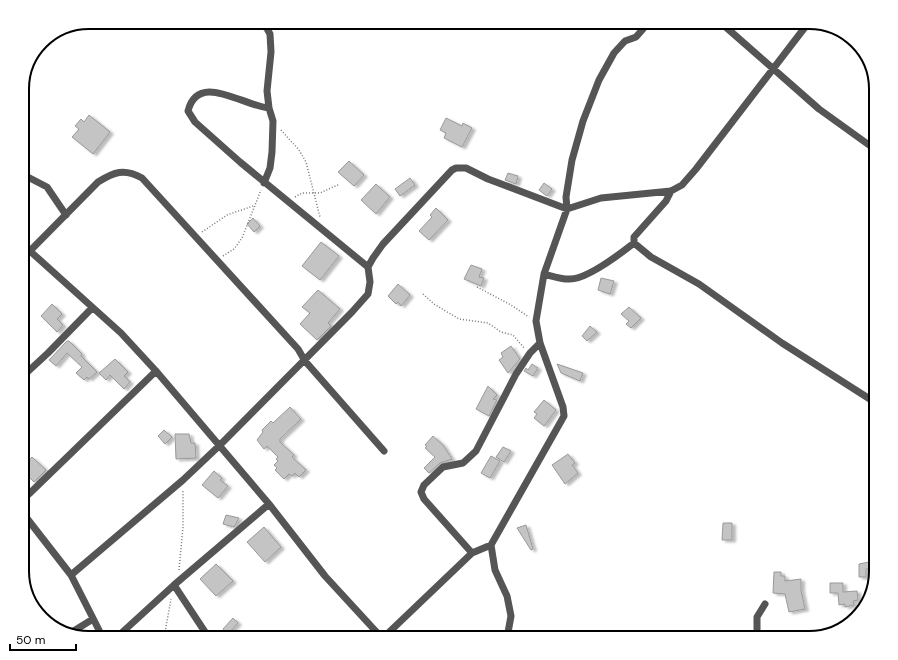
<svg xmlns="http://www.w3.org/2000/svg" width="898" height="660" font-family="'DM Sans',sans-serif">
	<style>
		.building { fill: #c4c4c4; stroke: #999; filter: url(#shadow) }
		.lines { fill: none; stroke-linecap: round; stroke-linejoin: round }
		.path { stroke: #777; stroke-width: 1.5; stroke-dasharray: 1 2; stroke-linecap: butt }
		.street { stroke: #555; stroke-width: 7 }
		.rim { fill: none; stroke: #000; stroke-width: 2 }
	</style>
	<defs>
		<filter id="shadow"><feDropShadow dx="3.5" dy="2" stdDeviation="1" flood-color="#0004"/></filter>
	</defs>
	<rect width="100%" height="100%" fill="#fff"/>
	<path class="building" d="M89,115L110,132L93,154L72,137L79,129L75,126L81,119L84,122Z
		M446,118L462,126L463,123L472,128L462,147L444,138L446,133L440,130Z
		M349,161L364,175L354,186L338,172Z
		M508,173L518,176L516,184L505,180Z
		M410,178L415,185L400,196L395,189Z
		M544,183L552,189L547,196L539,190Z
		M376,184L390,197L376,214L361,200Z
		M436,208L448,220L429,240L419,231L432,217L430,215Z
		M253,218L260,226L254,232L247,224Z
		M321,242L339,256L320,280L302,266Z
		M471,265L482,269L479,277L484,278L481,286L464,279Z
		M601,278L614,281L610,294L598,290Z
		M398,284L410,295L401,306L398,302L396,304L388,296Z
		M318,290L340,309L328,323L331,326L317,340L300,324L310,313L302,307Z
		M52,304L62,314L57,319L63,325L57,332L41,316Z
		M629,307L641,318L631,328L626,324L629,321L621,314Z
		M590,326L597,332L587,341L582,336Z
		M67,341H69L82,354L81,356L97,372L89,379L87,377L84,380L76,373L82,367L67,353L56,366L49,360Z
		M511,346L520,359L508,373L499,360L503,357L501,353Z
		M115,359L128,372L124,376L130,382L124,389L110,375L106,380L99,373Z
		M532,364L538,368L533,376L524,371L526,368L528,370Z
		M557,364L583,373L580,381L561,373Z
		M488,386L497,395L493,399L497,400L489,416L476,409Z
		M544,400L556,410L544,426L534,418L537,414L534,412Z
		M290,407L301,419L280,439V442L294,455L292,457L306,470L299,477L295,473L292,476L289,474L284,479L275,470L277,468L274,465L278,461L276,459L278,457L267,446L264,449L257,440L263,432L262,430L271,421L273,423Z
		M164,430L172,437L165,444L158,436Z
		M175,434H189L191,443H195L196,458L176,459Z
		M433,436L443,445L452,459L440,463L429,473L424,468L435,457L425,448L427,446L425,445Z
		M503,447L511,451L504,462L496,457Z
		M568,454L575,463L572,465L578,473L565,484L552,465Z
		M491,456L500,461L490,478L481,473Z
		M32,457L46,470L34,482L22,470V467Z
		M214,471L222,478L220,480L228,486L218,498L202,485Z
		M226,515L239,518L234,527L223,524Z
		M723,523H732V540H722Z
		M526,525L533,549L531,550L517,528Z
		M264,527L281,547L265,562L247,542Z
		M869,562L870,569H866V577H859V564Z
		M216,564L233,581L216,596L200,579Z
		M774,572H781V576H785V581L801,579V590L805,609L789,612L785,594L773,593Z
		M830,583H843V592L857,591L858,600L853,601L854,605L845,607V604L839,605L838,593H830Z
		M233,618L238,623L228,634L223,629Z"/>
	<g class="lines">
		<path class="path" d="M281,130L299,150L306,162L320,217
			M295,197L302,193H320L340,184
			M202,232L227,215L253,206
			M223,256L234,249L242,238L261,190
			M477,287L511,305L529,317
			M423,294L434,304L459,319L488,323L501,332L513,335L524,348
			M179,570L183,527V490
			M516,631L519,638
			M164,638L171,599"/>
		<path class="street" d="M249,22L254,25L266,27L270,34L271,52L267,91L269,108L273,121L272,152L270,168L264,183
			M720,22L819,109L876,150
			M269,108C243,106 198,71 188,111L195,122L240,162L368,267
			M22,174L47,187L66,215
			M671,191L666,201L634,237V243L651,257L699,284L782,343L876,403
			M31,252L121,333L156,371L269,504L325,576L382,638
			M22,259L98,182C114,172 124,168 142,178L298,349L305,361L384,451
			M544,274C552,276 560,279 569,279C586,280 620,254 634,243
			M22,377L48,353L92,308
			M22,504L24,498L30,493L156,371
			M22,506V512L71,575L103,638
			M472,553L424,499L421,492L424,485L443,467L463,463L476,451L516,374L530,353L540,343
			M71,575L183,480L220,445L352,312L368,294L370,282L368,267L373,258L383,244L452,170L456,168H466L488,179L567,209L601,198L671,191L682,185L696,169L809,22
			M174,585L209,638
			M72,632L93,619
			M116,638L174,585L269,504
			M383,638L472,553L491,545
			M507,638L511,616L507,596L495,570L491,545L564,416L563,407L540,343L536,321L544,274L567,209L566,197L572,160L583,121L599,80L614,53L625,41L636,37L643,29L646,22
			M757,638V617L765,604"/>
	</g>
	<path d="M0 0H898V660H0ZM89 29H809A60 60 0 0 1 869 89V571A60 60 0 0 1 809 631H89A60 60 0 0 1 29 571V89A60 60 0 0 1 89 29Z" fill="#fff" fill-rule="evenodd"/>
	<path class="rim" d="M89 29H809A60 60 0 0 1 869 89V571A60 60 0 0 1 809 631H89A60 60 0 0 1 29 571V89A60 60 0 0 1 89 29Z"/>
	<path d="M10 644v6h66v-6" fill="none" stroke="#000000" stroke-width="2"/>
	<text x="16" y="644" font-size="12" fill="#000000" stroke="#ffffff" stroke-width="3" paint-order="stroke">50 m</text>
</svg>
